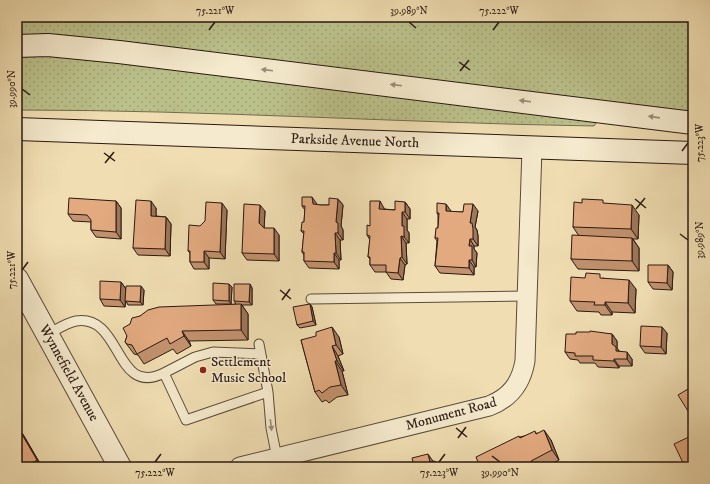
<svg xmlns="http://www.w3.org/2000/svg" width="710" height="484" font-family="'IM FELL DW Pica',serif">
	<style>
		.park { fill: url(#park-dots); stroke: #726d4f }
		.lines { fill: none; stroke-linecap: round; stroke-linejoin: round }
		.service-casing { stroke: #5b4a3b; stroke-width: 11 }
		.minor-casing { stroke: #5b4a3b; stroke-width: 21 }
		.tertiary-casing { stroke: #5b4a3b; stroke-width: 24 }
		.secondary-casing { stroke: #291913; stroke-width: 24 }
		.service { stroke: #f5eacd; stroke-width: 9 }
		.minor { stroke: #f5eacd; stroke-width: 19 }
		.tertiary { stroke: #f5eacd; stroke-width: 22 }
		.secondary { stroke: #f5eacd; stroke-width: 22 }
		.wall { fill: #c3926e; stroke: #291913 }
		.shaded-wall { fill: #9f775a; stroke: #291913 }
		.building { fill: #e3aa80; stroke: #291913 }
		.oneway { fill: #998c79 }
		.ticks { fill: none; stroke: #291913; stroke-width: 1.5 }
		.poi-dot { fill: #8f2418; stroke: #f5eacd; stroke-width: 1.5 }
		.labels { text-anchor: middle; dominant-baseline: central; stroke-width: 3; stroke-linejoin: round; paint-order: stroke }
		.street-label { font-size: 14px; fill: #291913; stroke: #f5eacd }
		.poi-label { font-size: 14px; fill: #291913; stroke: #f5eacd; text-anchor: start }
		.neatline { fill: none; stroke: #291913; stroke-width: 1.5 }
		.ticks-label { font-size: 10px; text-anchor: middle; fill: #291913 }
	</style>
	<defs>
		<pattern id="park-dots" width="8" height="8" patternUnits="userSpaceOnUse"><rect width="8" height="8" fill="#bbc18b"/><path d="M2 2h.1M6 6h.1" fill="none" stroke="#a1a577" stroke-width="1.8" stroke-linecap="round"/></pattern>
	</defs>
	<rect width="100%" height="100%" fill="#f0deb2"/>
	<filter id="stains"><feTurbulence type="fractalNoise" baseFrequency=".005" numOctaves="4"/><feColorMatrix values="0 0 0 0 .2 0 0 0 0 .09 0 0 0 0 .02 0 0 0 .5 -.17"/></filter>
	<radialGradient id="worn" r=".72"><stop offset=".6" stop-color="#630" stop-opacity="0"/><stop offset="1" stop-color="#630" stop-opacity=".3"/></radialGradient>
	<path class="park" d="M17,17H693V114L17,40Z
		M17,53L105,58L594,120L596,123L594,126C402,123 210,110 17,110Z"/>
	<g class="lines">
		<g class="service-casing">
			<path id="service" d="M311,299L527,296
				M48,334C56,330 66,323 76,321C123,314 114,398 164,373
				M259,344L268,392L271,428L277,458
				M260,354L213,352L195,357L164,373L186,420L268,392"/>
		</g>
		<g class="minor-casing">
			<path id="minor" d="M240,467L489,406C510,398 521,384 525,361L532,148"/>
		</g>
		<g class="tertiary-casing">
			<path id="tertiary" d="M17,279L120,467"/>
		</g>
		<g class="secondary-casing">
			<path id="secondary" d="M17,46L48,45L119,52L693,123
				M17,129L693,153"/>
		</g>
		<use href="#service" class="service"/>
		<use href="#minor" class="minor"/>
		<use href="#tertiary" class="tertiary"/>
		<use href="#secondary" class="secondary"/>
	</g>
	<path class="wall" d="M338,199L343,205L341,226L343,230V240H340L341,260H339V269L309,268L304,261V255L302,252L304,234L301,231L304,222L305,210L302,206L317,204V205H329Z
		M116,201L121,208V239L96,237L91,230V222L73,221L68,214Z
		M405,202L410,209V219H407V230L409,233V243H406L407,264L405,265L403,280L391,279L386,272H375L370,265V259L368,257L370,240L367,235L370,226L384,208V209L395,210Z
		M582,203L606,204L639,215L638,239H633L639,248V271L578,269L571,259L579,236L573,227Z
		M156,208V216L166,217L171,224L170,256L138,255L133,248Z
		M227,210L225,259L209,258V269H194L190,262V253L188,251L200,226Z
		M265,211L264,228L279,235V261L247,260L242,253Z
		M451,211V212H463L478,211L475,227L477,230L478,236V246H474V249L477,253L476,267H474V275L440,273L435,266L437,241L435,238L438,228V215L437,213Z
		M668,265L673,272L672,290L653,289L648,282Z
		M603,278L636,289L635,313L612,312V315H601L599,312L577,311L570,301Z
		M121,282L126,289L144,290L143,305H128L126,301L125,307L104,306L100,299Z
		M229,284L232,287L231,304H216L213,300Z
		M250,284L252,288V305H242L248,314V340L189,341L191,346L177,354L173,349L144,364L138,355L134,354L125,342L127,336L130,324L140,316L236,304L234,301Z
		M310,304L312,307L316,325L300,328L297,325Z
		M667,333L666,354L645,353L640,346Z
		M576,334H612L617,341V348L619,351L632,359V366H619V368L598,367L595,363H580L578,360L570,359L565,352Z
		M339,337L343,354L338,356L344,371H342L348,395L337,397L329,403L326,400L322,402L315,392L301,340Z
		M17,426L24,436L42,467H17Z
		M537,433L551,440L559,460L545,467H480L520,437Z"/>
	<path class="shaded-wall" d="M312,197L317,204V211L313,204Z
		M338,199L343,205L341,226L343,230V240L338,233L336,222Z
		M116,201L121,208V239L116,232Z
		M151,201L156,208V223L151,216Z
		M380,201L384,208V216L379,209Z
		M405,202L410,209V219L405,212Z
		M222,203L227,210L225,259L220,252Z
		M446,204L451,211V218L446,211Z
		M473,204L478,211L475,227L477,230L478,236V246L473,239L470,223Z
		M260,205L265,211L264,230L259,223Z
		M632,205L639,215L638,239L631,229Z
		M402,212L407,219V230L409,233V243L404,237L402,226Z
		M166,217L171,224L170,256L165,249Z
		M274,228L279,235V261L274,254Z
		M335,233L340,240L341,260L336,253Z
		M401,236L406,243L407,264L402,257Z
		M632,238L639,248V271L632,261Z
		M470,239L474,246V249L477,253L476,267L472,260L469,246Z
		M204,251L209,258V269L204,262Z
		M334,253L339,260V269L334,262Z
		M400,258L405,265L403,280L398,273Z
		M469,260L474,267V275L469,268Z
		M668,265L673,272L672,290L667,283Z
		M629,280L636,289L635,313L628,303Z
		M121,282L126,289L125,307L120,300Z
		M229,284L232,287L231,304L229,301Z
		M250,284L252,288V305L249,302Z
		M141,286L144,290L143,305L140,302Z
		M605,302L612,312V315L605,305Z
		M241,304L248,314V340L241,330Z
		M310,304L312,307L316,325L313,321Z
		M332,327L339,337L343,354L336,345Z
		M662,327L667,333L666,354L661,347Z
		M182,331L189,341L191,346L184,336Z
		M612,334L617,341V348L621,354L616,351L612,344Z
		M332,346L338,356L344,371L337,361Z
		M627,352L632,359V366L627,359Z
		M614,359L619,366V368L614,361Z
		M335,361L342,371L348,395L341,385Z
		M17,426L24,436L42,467L37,460Z
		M544,430L551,440L559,460L552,450Z
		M428,454L435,464L430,462Z
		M435,461L439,467H437Z"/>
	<path class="building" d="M302,197H312L313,204L321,205H329V198L338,199L336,222L338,223V233H335L336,253H334V262L304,261V252H302L304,231H301L302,222H304L305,206H302Z
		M69,198L116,201V232L91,230V220L87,215L68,214Z
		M582,199L603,200V203L632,205L631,229L573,227L574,202L582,203Z
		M136,200L151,201V216L166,217L165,249L133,248Z
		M370,201H380L379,209L395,210V201L405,202V212H402V226H404V237L401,236L402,257L400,258L398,273L386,272V265H370V257H368L370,236L367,235V225L370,226Z
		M206,202L222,203L220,252L204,251V262H190V251H188L189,225L200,226L205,221Z
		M437,203L446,204V211L463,212L464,204H473L470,223H472L473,229V239H470L469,246H472V260H469V268L435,266L438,238H435L436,228H438L439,213H437Z
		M244,204L260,205L259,223L264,228H274V254L242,253Z
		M572,235L632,238V261L571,259Z
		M648,265H668L667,283L648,282Z
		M586,273L600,274V278L629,280L628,303L605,302V305H594L595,302L570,301L571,277L585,278Z
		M100,281L121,282L120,300L100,299Z
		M213,283L229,284V301L213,300Z
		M234,284H250L249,302L234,301Z
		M126,286H141L140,302L125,301Z
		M241,304V330L182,331L184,336L170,344L167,338L137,354L132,345L127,344L125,342L127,336L123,328L130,324L132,318L140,316L148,310L159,307Z
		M310,304L313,321L297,325L293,307Z
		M641,326L662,327L661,347L640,346Z
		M332,327L336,345L332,346L337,361H335L341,385L330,387L322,393L319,390L315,392L301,340L316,336V332Z
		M590,331L612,334V344L616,347V351L627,352V359H614V361L593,360V356H575V353L565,352L566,334H576V332H590Z
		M693,386V419L678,395Z
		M17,426L37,460L25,467H18L17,465Z
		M544,430L552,450L531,461L533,466L530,467H504L503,466L501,467H480L476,457L519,436L520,438L535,431L536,434Z
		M693,435V467H685L674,444Z
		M428,454L430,462L435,461L437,467H410L409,463L413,462L412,458Z"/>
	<defs><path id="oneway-solid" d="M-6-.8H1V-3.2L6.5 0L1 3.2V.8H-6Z"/></defs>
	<g class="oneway">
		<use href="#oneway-solid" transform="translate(267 70) rotate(-173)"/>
		<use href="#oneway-solid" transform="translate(396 85) rotate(-173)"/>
		<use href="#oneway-solid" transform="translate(525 101) rotate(-173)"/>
		<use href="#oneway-solid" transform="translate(654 117) rotate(-172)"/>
		<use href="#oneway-solid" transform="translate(271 425) rotate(83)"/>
	</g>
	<path class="ticks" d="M409,22L416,28M209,30L215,22M493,30L499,22M459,62L470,70M460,71L469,60M22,89L30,95M682,151L688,143M104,153L115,161M105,163L114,152M635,199L646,208M636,209L645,198M680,234L688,240M22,270L28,262M280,290L291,299M282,300L290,289M456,428L467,437M458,438L466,427M492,456L500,462M155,462L161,454M439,462L445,454"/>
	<circle class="poi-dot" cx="203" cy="370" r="4"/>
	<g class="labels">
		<g class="street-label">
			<text transform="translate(355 141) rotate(2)">Parkside Avenue North</text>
			<text transform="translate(69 373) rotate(61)">Wynnefield Avenue</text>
			<text transform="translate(451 414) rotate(-15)">Monument Road</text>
		</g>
		<g class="poi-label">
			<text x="211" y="362">Settlement<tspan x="211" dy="16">Music School</tspan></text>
		</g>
	</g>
	<rect width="710" height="484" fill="none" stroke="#f0deb2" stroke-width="44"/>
	<rect x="22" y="22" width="666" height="440" class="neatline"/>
	<g class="ticks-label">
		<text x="215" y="14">75.221°W</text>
		<text x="409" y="14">39.989°N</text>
		<text x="499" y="14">75.222°W</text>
		<text transform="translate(11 89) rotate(-90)" y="4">39.990°N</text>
		<text transform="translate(699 143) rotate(-90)" y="4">75.223°W</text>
		<text transform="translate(699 240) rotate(-90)" y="4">39.989°N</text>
		<text transform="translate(11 270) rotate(-90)" y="4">75.221°W</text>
		<text x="155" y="476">75.222°W</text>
		<text x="439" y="476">75.223°W</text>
		<text x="500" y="476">39.990°N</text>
	</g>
	<rect width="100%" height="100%" filter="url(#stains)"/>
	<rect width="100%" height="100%" fill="url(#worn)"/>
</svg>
